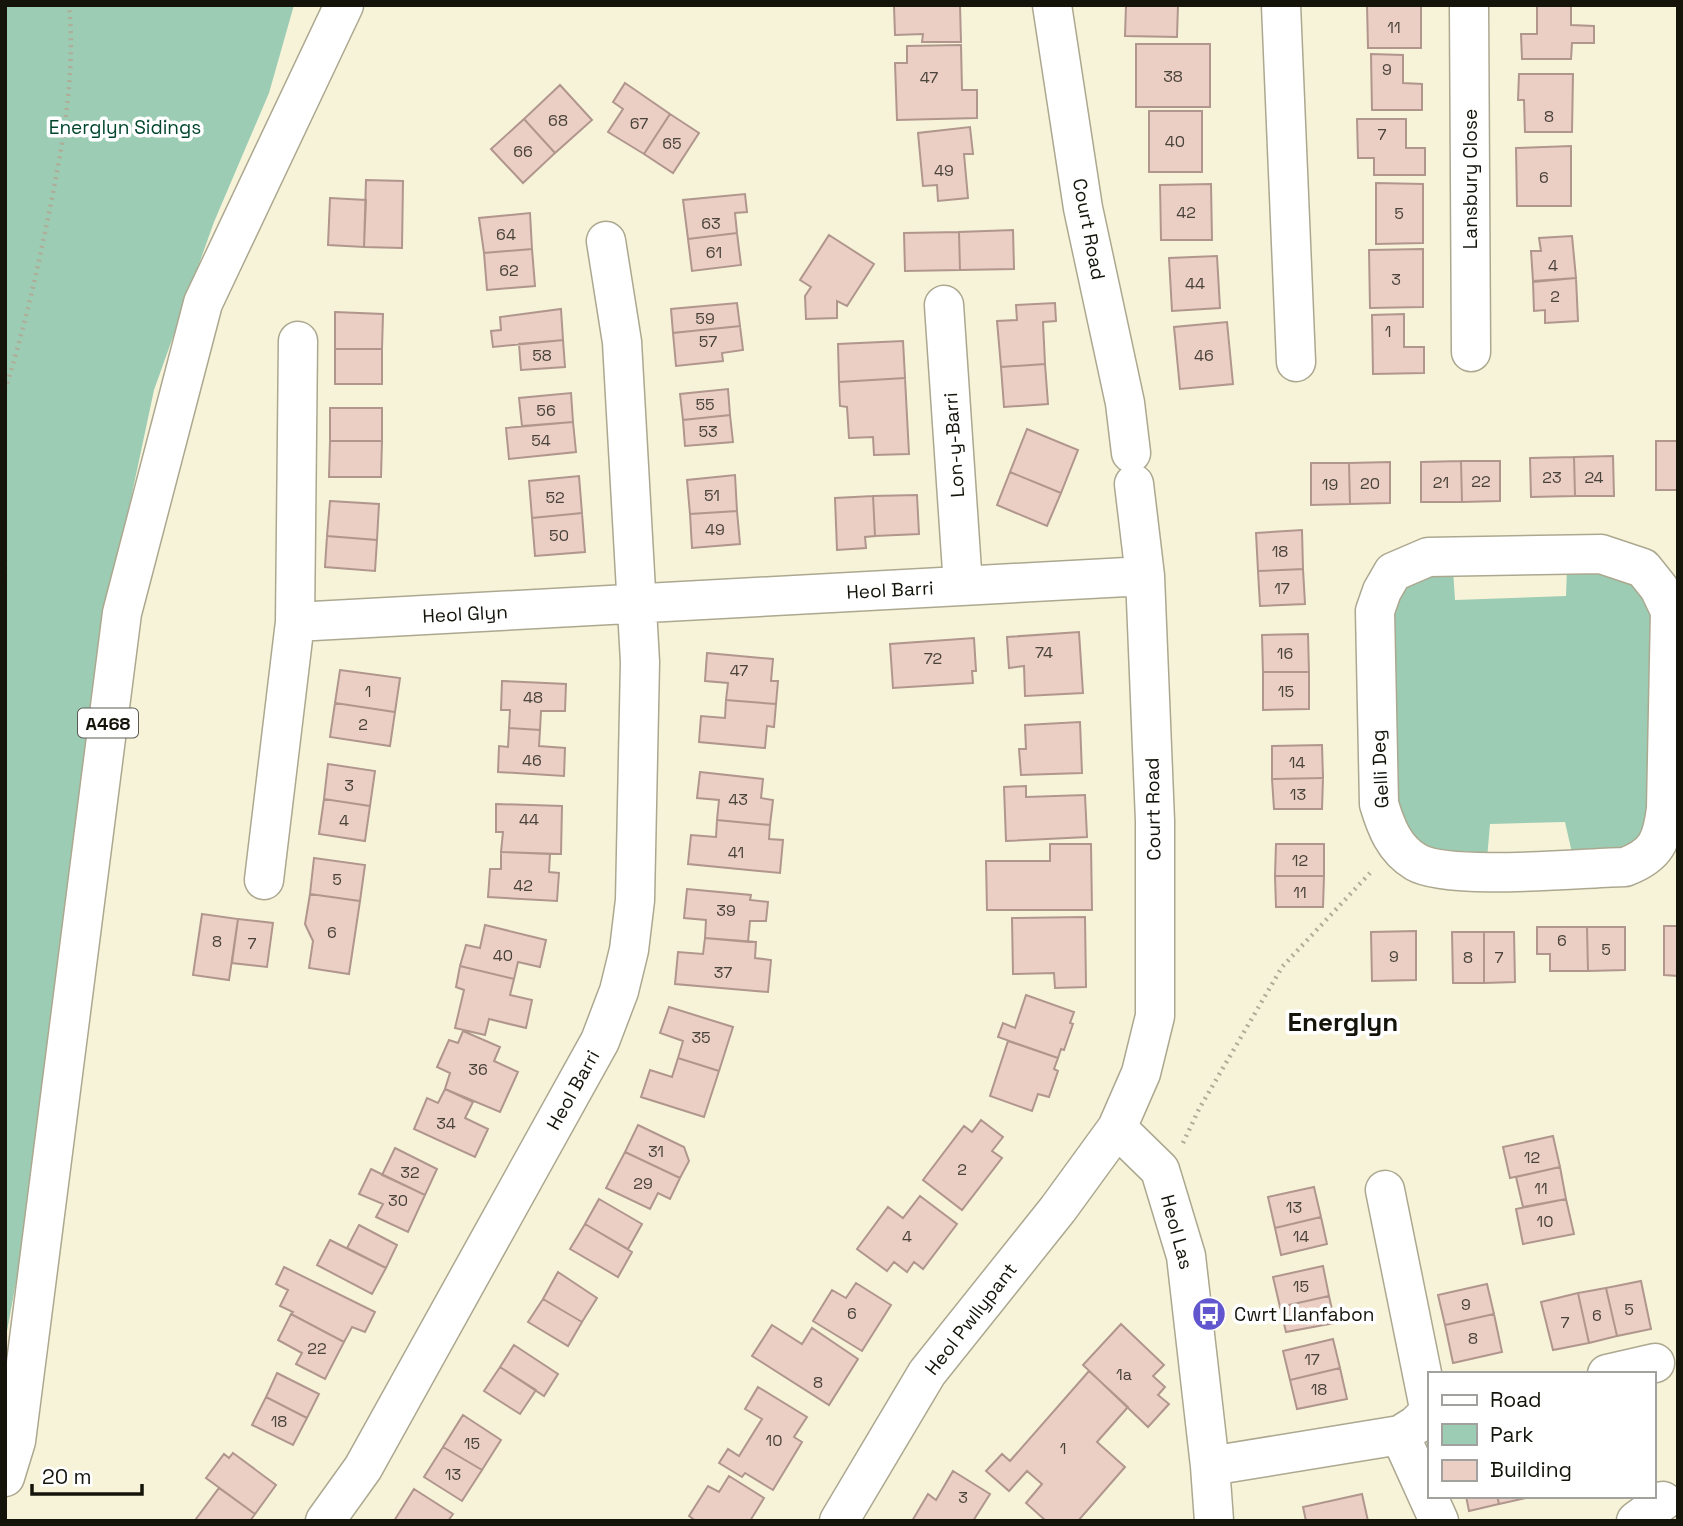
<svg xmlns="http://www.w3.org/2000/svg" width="1683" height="1526" font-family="'Space Grotesk',sans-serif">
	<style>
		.green { fill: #9cccb3 }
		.building { fill: #ebcfc5; stroke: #b0968d; stroke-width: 2 }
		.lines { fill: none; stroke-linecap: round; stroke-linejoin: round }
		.minor-casing { stroke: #aca890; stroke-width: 41 }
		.major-casing { stroke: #aca890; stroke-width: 41 }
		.path { stroke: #afac98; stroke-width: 4.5; stroke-dasharray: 2 5; stroke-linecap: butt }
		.minor { stroke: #fff; stroke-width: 38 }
		.major { stroke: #fff; stroke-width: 38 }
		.labels { text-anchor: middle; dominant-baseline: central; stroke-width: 7; stroke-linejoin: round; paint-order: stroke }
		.number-label { font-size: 16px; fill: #4a433a }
		.shield { fill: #fff; stroke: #5b5a54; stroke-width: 2 }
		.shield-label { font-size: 18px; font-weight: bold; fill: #15140b }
		.park-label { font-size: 19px; fill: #00462d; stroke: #fff }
		.street-label { font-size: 19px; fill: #15140b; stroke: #fff }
		.poi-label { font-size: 19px; fill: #15140b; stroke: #fff; text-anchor: start }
		.district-label { font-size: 26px; font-weight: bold; fill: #15140b; stroke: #fff }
	</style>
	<rect width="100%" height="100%" fill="#f7f3d9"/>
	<path class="green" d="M5,5H294L269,93L214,222L154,390L102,635L26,1228L5,1342Z
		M1592,567L1632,580L1654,606L1652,825L1632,848L1572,853L1565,822L1490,824L1487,859L1439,857L1399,824L1385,633L1402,587L1417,576L1453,570L1455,600L1566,596L1567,568Z"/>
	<path class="building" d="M889,5H960L961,42H922L923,34L895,35L894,6Z
		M1126,5H1178L1177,37L1125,36Z
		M1367,5H1421V48H1368Z
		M1537,5H1571V25L1594,26V43H1572L1571,59H1522L1521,34H1537Z
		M1136,44H1210V107H1136Z
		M961,45L962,90H977V118L897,120L895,63H907V46Z
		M1371,54L1403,55V83L1422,84V110H1372Z
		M1519,74H1573L1572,132H1525L1524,100H1518Z
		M625,83L670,114L644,154L608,132L623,109L613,102Z
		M560,85L592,120L555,153L524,119Z
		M1149,111H1202V172H1149Z
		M670,114L699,133L673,173L644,154Z
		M524,119L555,153L523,183L491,149Z
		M1357,119H1406V148H1425V175H1374V158H1358Z
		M970,127L973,154H964L968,198L938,201L937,185L923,186L918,133Z
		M1571,146V206H1517L1516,148Z
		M366,180L403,181L402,248L364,247Z
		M1376,183L1423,184V243L1376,244Z
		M1211,184L1212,240H1161L1160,185Z
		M745,194L747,212L735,213L737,233L688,239L683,200Z
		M330,198L366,200L364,247L328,245Z
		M530,213L532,249L484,253L479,218Z
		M1013,230L1014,269L960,270L959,232Z
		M959,232L960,270L905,271L904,233Z
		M737,233L741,265L692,271L688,239Z
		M829,235L874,264L847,306L837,301V318L806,319L805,296L811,287L800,280Z
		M1572,236L1576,278L1533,281L1531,251H1541L1539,238Z
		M532,249L535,286L487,290L484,253Z
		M1423,249V307L1370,308L1369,250Z
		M1217,256L1220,308L1172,311L1169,258Z
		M1576,278L1578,321L1545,323V310L1534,311L1533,282Z
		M737,303L740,326L673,333L671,309Z
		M1055,303L1056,321L1043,322L1045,364L1001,367L997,321L1017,320L1016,305Z
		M561,309L563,340L493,347L491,331L501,330L500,317Z
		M335,312L383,314L382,349H335Z
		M1404,314V347H1424V373L1373,374L1372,315Z
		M1227,322L1233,384L1180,389L1174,327Z
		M740,326L743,350L722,353L723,361L676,366L673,333Z
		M563,340L565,367L521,370L519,344Z
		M903,341L905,378L839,382L838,344Z
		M335,349H382V384H335Z
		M1045,364L1048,404L1004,407L1001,367Z
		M905,378L909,454L874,455L873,437L849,438L847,407L840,406L839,382Z
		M728,389L730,415L683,420L680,394Z
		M571,393L573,422L522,426L519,398Z
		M330,408H382V441H330Z
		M730,415L733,442L685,446L683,420Z
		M573,422L576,452L509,459L506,428Z
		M1027,429L1078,450L1061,493L1010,472Z
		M330,441H382L381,477H329Z
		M1656,441H1678V490H1656Z
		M1613,456L1614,496H1575L1574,457Z
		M1574,457L1575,496L1531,497L1530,458Z
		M1461,461L1462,502H1421V462Z
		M1461,461H1500V501L1462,502Z
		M1390,462V503L1350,504L1349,463Z
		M1311,463H1349L1350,504L1311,505Z
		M1010,472L1061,493L1047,526L997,505Z
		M735,475L737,511L690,514L687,480Z
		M579,476L582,513L532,518L529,481Z
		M917,495L919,534L875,536L873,496Z
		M873,496L875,536L865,537L866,548L837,550L835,498Z
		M330,501L379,504L377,540L327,536Z
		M737,511L740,544L692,548L690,514Z
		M582,513L585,552L535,556L532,518Z
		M1302,530L1303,569L1258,571L1256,533Z
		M327,536L377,540L375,571L325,567Z
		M1303,569L1305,604L1260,606L1258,571Z
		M1079,632L1083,693L1025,696L1024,666L1009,668L1007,637Z
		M1308,634L1309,672H1263L1262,635Z
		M974,638L976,671H972L973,683L893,688L890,644Z
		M707,653L773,659L771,681H778L776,704L726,700L728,683L705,681Z
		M340,670L400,678L395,712L335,703Z
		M1263,672H1309V709L1263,710Z
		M502,681L566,684L565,711H541L540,730L509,728L510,710H501Z
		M726,700L776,704L774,727L767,726L765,748L699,742L701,716L725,718Z
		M335,703L395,712L390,746L330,737Z
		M1080,722L1082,773L1021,775L1019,749H1026L1025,725Z
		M509,728L540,730L539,746L565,748L564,776L498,772L499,746L508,747Z
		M1322,745L1323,778L1272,779V746Z
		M328,764L375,771L370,806L324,799Z
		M700,772L763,779L761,798L773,800L770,825L717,820L719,800L697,798Z
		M1323,778L1322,809H1274L1272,779Z
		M1026,786V797L1085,795L1087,837L1006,841L1004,787Z
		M324,799L370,806L365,841L319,834Z
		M496,804L562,806L561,854L501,852L503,832H496Z
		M717,820L770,825L769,839L783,840L780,873L688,864L691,835L716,837Z
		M1050,844H1091L1092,910H987L986,861H1050Z
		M1276,844H1324V876H1275Z
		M501,852L550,854L549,872L559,873L557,901L488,897L490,869H501Z
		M314,858L365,865L360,901L310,894Z
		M1275,876H1324L1323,907H1276Z
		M687,889L751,895L750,900L768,902L766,921H750L748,942L705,938L706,920L684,918Z
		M310,894L360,901L349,974L309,968L313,941L305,924Z
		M202,914L238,919L229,980L193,975Z
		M1085,917L1086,987L1055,988L1054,973L1013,974L1012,918Z
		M238,919L273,923L267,967L232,963Z
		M485,925L546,940L540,967L518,962L514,979L460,966L466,945L480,948Z
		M1664,926H1678V976L1664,975Z
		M1537,927H1587L1588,971H1550V954H1537Z
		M1587,927H1625V970L1588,971Z
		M1416,931V980L1372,981L1371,932Z
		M1452,932H1484V983H1453Z
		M1484,932H1514L1515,982L1484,983Z
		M705,938L756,942L755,958L771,960L768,992L675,984L678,952L703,954Z
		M460,966L514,979L510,995L532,1000L526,1028L489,1019L485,1035L455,1028L464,990L456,987Z
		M1026,995L1074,1012L1070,1023L1073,1024L1064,1050L1061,1049L1058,1058L998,1037L1003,1023L1015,1028Z
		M669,1007L733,1027L719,1071L678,1058L683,1041L660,1033Z
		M463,1031L500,1047L494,1061L518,1072L500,1112L445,1089L450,1073L437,1067L449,1040L458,1043Z
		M1008,1041L1058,1058L1054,1069L1058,1071L1049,1097L1038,1094L1032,1111L990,1096Z
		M678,1058L719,1071L704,1117L641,1097L650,1070L672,1077Z
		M445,1089L473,1102L465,1118L488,1129L475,1157L414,1129L427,1098L438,1103Z
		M981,1120L1003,1137L992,1151L1002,1158L962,1210L923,1180L964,1126L972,1132Z
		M638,1125L684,1147L689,1161L680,1178L625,1152Z
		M1553,1136L1560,1167L1510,1178L1503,1147Z
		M395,1148L437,1169L425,1195L382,1175Z
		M625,1152L680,1178L670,1199L658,1193L650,1209L606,1188Z
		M1560,1167L1566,1199L1523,1207L1516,1177Z
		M371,1169L425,1195L408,1232L376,1217L383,1204L359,1194Z
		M1314,1187L1321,1217L1275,1228L1268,1197Z
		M920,1196L957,1224L923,1269L914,1262L907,1272L894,1262L887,1271L857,1249L888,1207L903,1218Z
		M599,1199L642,1224L628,1249L585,1224Z
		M1566,1199L1574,1234L1523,1244L1516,1209Z
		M1321,1217L1327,1244L1281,1255L1275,1228Z
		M585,1224L632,1252L618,1277L570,1249Z
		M359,1225L397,1245L386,1268L347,1248Z
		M330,1240L386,1268L372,1294L317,1265Z
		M1323,1266L1329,1296L1280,1307L1273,1277Z
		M284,1267L375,1312L365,1332L352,1327L344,1342L291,1314L293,1312L280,1306L288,1290L276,1284Z
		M558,1272L597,1298L582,1322L543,1299Z
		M1641,1281L1651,1329L1617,1336L1606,1288Z
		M856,1283L891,1305L862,1351L813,1321L832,1290L846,1298Z
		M1487,1284L1494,1314L1445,1325L1438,1295Z
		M1606,1288L1617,1336L1589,1343L1578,1293Z
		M1578,1293L1589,1343L1553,1350L1541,1302Z
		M1329,1296L1335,1323L1286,1332L1280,1307Z
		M543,1299L582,1322L568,1346L528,1322Z
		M291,1314L344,1342L325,1379L296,1364L302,1353L278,1340Z
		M1494,1314L1502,1352L1453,1363L1445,1325Z
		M1121,1324L1164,1365L1153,1376L1165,1387L1158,1395L1169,1404L1148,1427L1083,1365Z
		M772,1325L802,1344L812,1328L858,1359L829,1405L752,1356Z
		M1333,1339L1340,1368L1290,1380L1283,1351Z
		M514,1345L558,1374L544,1396L500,1367Z
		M500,1367L536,1390L520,1414L484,1391Z
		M1340,1368L1347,1399L1297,1409L1290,1380Z
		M1089,1371L1128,1407L1097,1442L1125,1467L1078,1521H1046L1026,1503L1042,1484L1027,1471L1009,1491L986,1471L1002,1454L1010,1461Z
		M277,1373L319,1394L307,1418L266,1397Z
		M758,1387L807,1417L794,1437L802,1442L773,1490L745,1473L742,1477L719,1463L728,1449L739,1456L762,1419L745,1409Z
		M266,1397L307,1418L293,1445L252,1425Z
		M463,1415L501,1440L482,1470L443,1447Z
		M443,1447L482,1470L462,1501L424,1477Z
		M233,1453L276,1485L255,1514L206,1478L224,1454L229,1458Z
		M953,1471L990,1494L973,1521H912L928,1494L936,1500Z
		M729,1476L764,1498L750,1521H696L689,1516L708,1486L719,1492Z
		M219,1488L255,1514L250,1521H199L196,1519Z
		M414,1489L453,1514L448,1521H394Z
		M1362,1494L1368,1521H1306L1303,1507Z
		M1466,1496H1497L1499,1504L1469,1511Z
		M1497,1496H1535L1499,1504Z"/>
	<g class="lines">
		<g class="minor-casing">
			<path id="minor" d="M1052,5L1083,208L1125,403L1131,453
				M1281,5L1296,362
				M1469,5L1471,352
				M944,305L963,586
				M1601,554L1643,568L1659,588L1670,611L1666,809C1662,840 1657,855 1625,867C1581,868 1449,881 1416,862C1394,849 1386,827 1379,804L1375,611L1382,591L1393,572L1428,557Z
				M295,622L1145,576
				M264,880L295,622L298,341
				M1117,1128L1160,1170L1186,1256L1210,1466L1214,1521
				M1385,1190L1429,1408
				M1607,1374L1655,1363
				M1400,1435L1439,1521
				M1210,1466L1400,1435L1416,1425L1429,1412
				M325,1521L363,1468L600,1041L619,991L629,950L635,900L640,662L622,342L606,241
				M839,1521L927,1373L1058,1209L1117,1128L1141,1073L1155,1016V821L1145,576L1134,484
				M1636,1521L1663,1501"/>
		</g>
		<g class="major-casing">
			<path id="major" d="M5,1477L16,1441L122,613L203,303L344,5"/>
		</g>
		<path class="path" d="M5,390C23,334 36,276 48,218C62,148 76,77 69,5
			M5,525V586
			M1183,1143L1199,1109L1282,967L1370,873"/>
		<use href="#minor" class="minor"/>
		<use href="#major" class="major"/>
	</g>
	<defs>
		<g id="bus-disc" transform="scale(1.75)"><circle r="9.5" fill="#6256cf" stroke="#fff"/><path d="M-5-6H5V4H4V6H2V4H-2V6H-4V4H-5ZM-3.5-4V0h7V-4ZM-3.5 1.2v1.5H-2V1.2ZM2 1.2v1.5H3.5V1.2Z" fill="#fff"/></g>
	</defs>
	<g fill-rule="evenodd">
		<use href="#bus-disc" x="1209" y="1314"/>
	</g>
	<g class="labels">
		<g class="number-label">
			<text x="1394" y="27">11</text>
			<text x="1387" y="69">9</text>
			<text x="1173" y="76">38</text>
			<text x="929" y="77">47</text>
			<text x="1549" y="116">8</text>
			<text x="558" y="120">68</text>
			<text x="639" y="123">67</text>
			<text x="1382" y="134">7</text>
			<text x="1175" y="141">40</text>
			<text x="672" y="143">65</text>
			<text x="523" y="151">66</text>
			<text x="944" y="170">49</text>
			<text x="1544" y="177">6</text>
			<text x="1186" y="212">42</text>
			<text x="1399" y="213">5</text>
			<text x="711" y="223">63</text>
			<text x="506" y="234">64</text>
			<text x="714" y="252">61</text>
			<text x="1553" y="265">4</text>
			<text x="509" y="270">62</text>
			<text x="1396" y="279">3</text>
			<text x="1195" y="283">44</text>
			<text x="1555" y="296">2</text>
			<text x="705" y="318">59</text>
			<text x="1388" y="331">1</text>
			<text x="708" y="341">57</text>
			<text x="542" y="355">58</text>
			<text x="1204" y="355">46</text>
			<text x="705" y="404">55</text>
			<text x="546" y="410">56</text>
			<text x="708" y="431">53</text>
			<text x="541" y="440">54</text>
			<text x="1552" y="477">23</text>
			<text x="1594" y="477">24</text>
			<text x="1481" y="481">22</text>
			<text x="1441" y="482">21</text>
			<text x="1370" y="483">20</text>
			<text x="1330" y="484">19</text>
			<text x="712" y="495">51</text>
			<text x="555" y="497">52</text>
			<text x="715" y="529">49</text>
			<text x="559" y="535">50</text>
			<text x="1280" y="551">18</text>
			<text x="1282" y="588">17</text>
			<text x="1044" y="652">74</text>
			<text x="1285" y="653">16</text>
			<text x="933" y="658">72</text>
			<text x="739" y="670">47</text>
			<text x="368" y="691">1</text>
			<text x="1286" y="691">15</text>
			<text x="533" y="697">48</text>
			<text x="363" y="724">2</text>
			<text x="532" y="760">46</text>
			<text x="1297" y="762">14</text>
			<text x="349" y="785">3</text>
			<text x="1298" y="794">13</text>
			<text x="738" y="799">43</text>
			<text x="529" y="819">44</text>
			<text x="344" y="820">4</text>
			<text x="736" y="852">41</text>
			<text x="1300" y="860">12</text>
			<text x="337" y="879">5</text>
			<text x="523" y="885">42</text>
			<text x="1300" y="892">11</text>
			<text x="726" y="910">39</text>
			<text x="332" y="932">6</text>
			<text x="1562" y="940">6</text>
			<text x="217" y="941">8</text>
			<text x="252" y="943">7</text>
			<text x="1606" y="949">5</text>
			<text x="503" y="955">40</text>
			<text x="1394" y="956">9</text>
			<text x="1468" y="957">8</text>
			<text x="1499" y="957">7</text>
			<text x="723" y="972">37</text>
			<text x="701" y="1037">35</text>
			<text x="478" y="1069">36</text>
			<text x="446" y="1123">34</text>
			<text x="656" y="1151">31</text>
			<text x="1532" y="1157">12</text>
			<text x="962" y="1169">2</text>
			<text x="410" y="1172">32</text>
			<text x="643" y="1183">29</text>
			<text x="1541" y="1188">11</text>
			<text x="398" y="1200">30</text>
			<text x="1294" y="1207">13</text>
			<text x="1545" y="1221">10</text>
			<text x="907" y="1236">4</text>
			<text x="1301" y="1236">14</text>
			<text x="1301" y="1286">15</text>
			<text x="1466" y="1304">9</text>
			<text x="1629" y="1309">5</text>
			<text x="852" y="1313">6</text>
			<text x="1597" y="1315">6</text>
			<text x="1565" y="1322">7</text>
			<text x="1473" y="1338">8</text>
			<text x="317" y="1348">22</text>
			<text x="1312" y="1359">17</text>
			<text x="1124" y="1374">1a</text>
			<text x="818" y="1382">8</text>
			<text x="1319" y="1389">18</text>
			<text x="279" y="1421">18</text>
			<text x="774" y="1440">10</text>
			<text x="472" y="1443">15</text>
			<text x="1063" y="1448">1</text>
			<text x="453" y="1474">13</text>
			<text x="963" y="1497">3</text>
		</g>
		<rect class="shield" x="78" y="708.5" width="60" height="29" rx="5"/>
		<g class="shield-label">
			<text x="108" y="723">A468</text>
		</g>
		<g class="park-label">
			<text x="125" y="127">Energlyn Sidings</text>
		</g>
		<g class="street-label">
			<text transform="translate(1470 179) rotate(-90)">Lansbury Close</text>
			<text transform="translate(1089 229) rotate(79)">Court Road</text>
			<text transform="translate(954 445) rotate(-94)">Lon-y-Barri</text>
			<text transform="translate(890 590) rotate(-3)">Heol Barri</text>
			<text transform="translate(465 614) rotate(-3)">Heol Glyn</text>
			<text transform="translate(1380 769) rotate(-93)">Gelli Deg</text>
			<text transform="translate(1153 809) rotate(-91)">Court Road</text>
			<text transform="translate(573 1090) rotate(-61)">Heol Barri</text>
			<text transform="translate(1177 1232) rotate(75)">Heol Las</text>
			<text transform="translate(971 1319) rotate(-52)">Heol Pwllypant</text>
		</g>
		<g class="poi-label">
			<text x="1234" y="1314">Cwrt Llanfabon</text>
		</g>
		<g class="district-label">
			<text x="1343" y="1022">Energlyn</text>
		</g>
	</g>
	<rect width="1683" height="1526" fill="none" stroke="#15140b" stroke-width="14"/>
	<rect x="1428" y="1372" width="228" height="126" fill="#ffffff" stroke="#a1a19d" stroke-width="2"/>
	<rect x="1442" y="1395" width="35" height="10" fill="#ffffff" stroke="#a1a19d" stroke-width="2"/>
	<text x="1490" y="1407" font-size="21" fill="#15140b">Road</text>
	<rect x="1442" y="1424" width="35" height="21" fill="#9cccb3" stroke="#a1a19d" stroke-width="2"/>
	<text x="1490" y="1442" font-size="21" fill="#15140b">Park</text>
	<rect x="1442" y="1460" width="35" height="21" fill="#ebcfc5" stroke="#a1a19d" stroke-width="2"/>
	<text x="1490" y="1477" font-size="21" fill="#15140b">Building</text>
	<path d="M32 1484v10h110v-10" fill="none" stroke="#15140b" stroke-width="3.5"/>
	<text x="42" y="1484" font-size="21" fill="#15140b" stroke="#ffffff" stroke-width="5" paint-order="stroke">20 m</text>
</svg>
